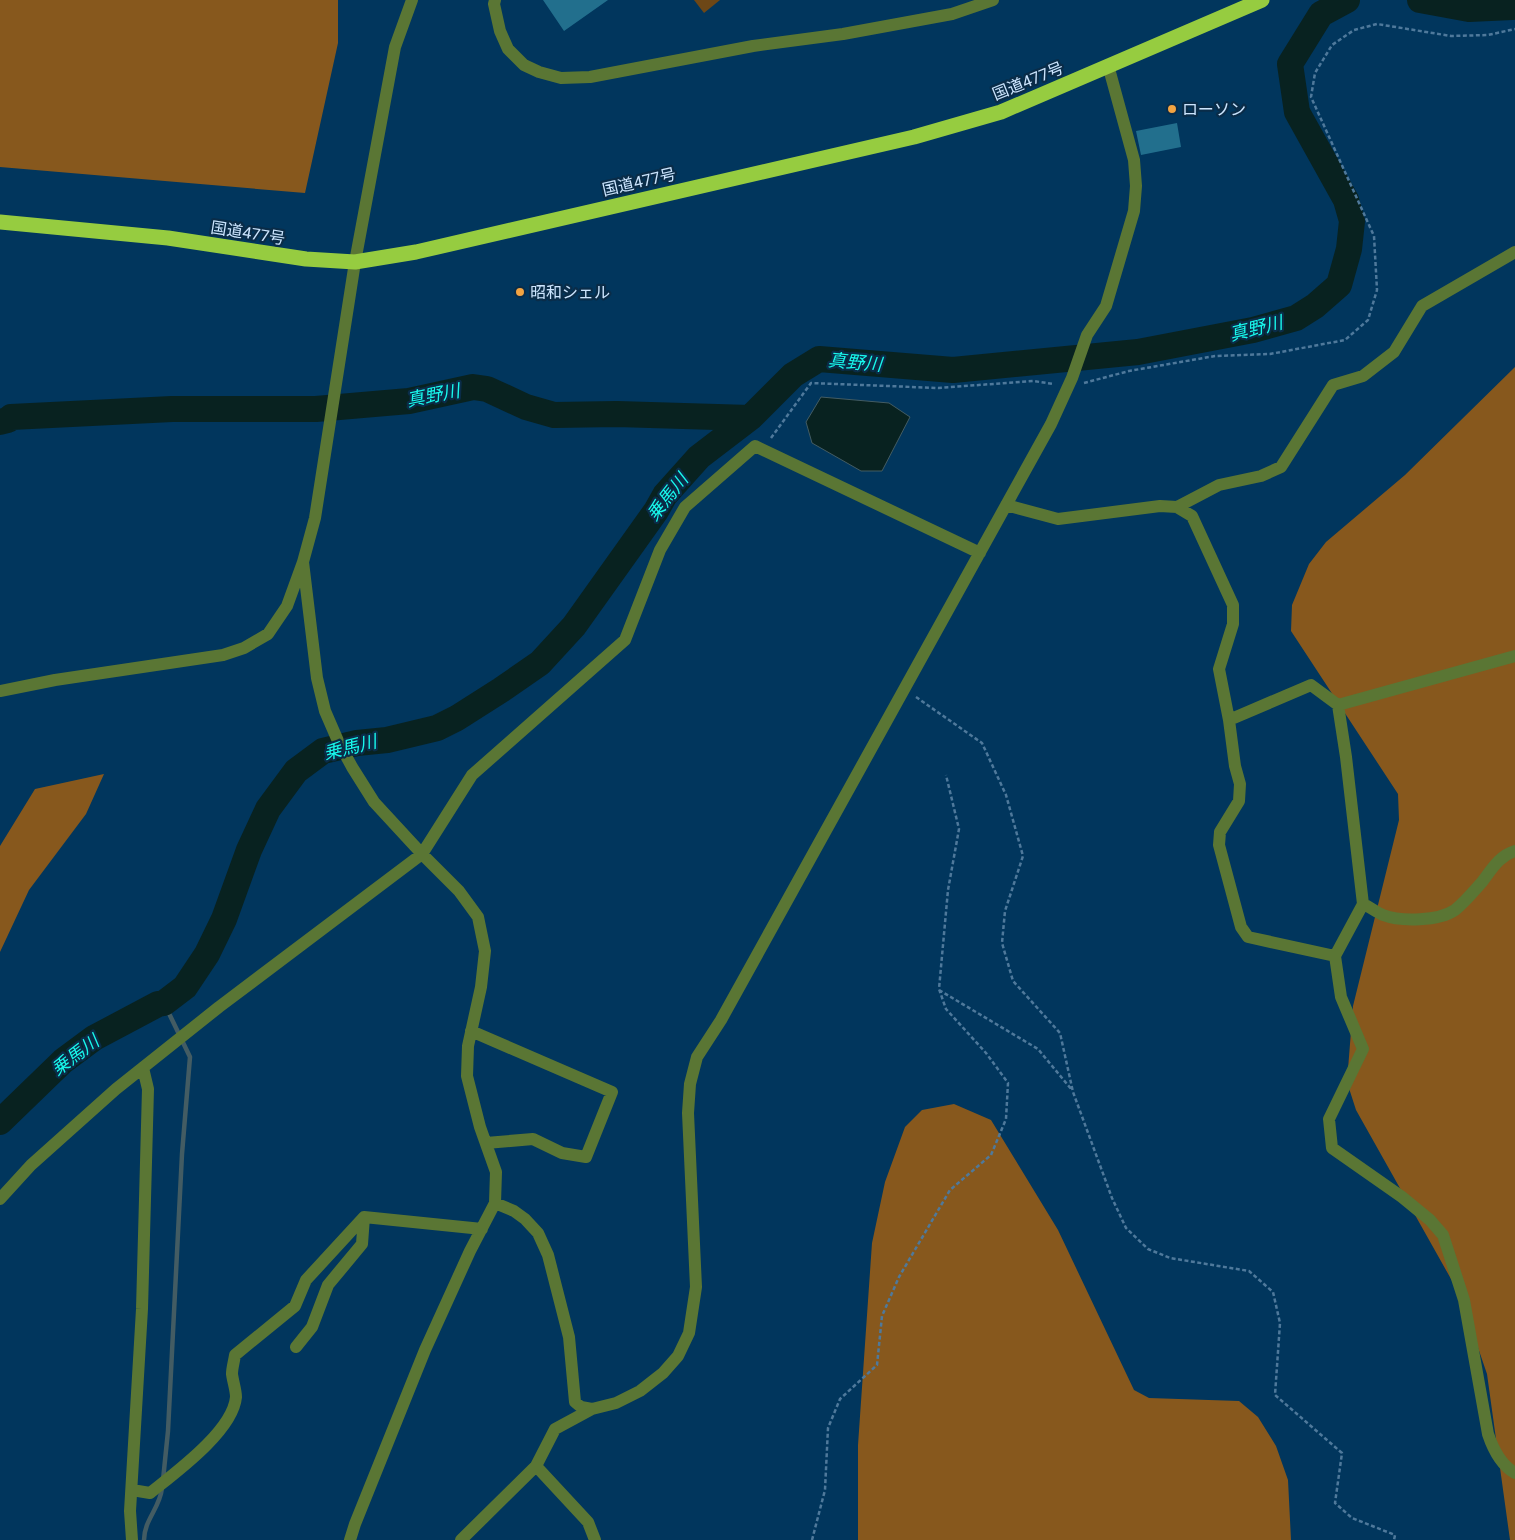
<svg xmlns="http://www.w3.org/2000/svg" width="1515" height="1540" font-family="Roboto,'Noto Sans JP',sans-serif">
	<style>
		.green { fill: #6d4716 }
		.forest { fill: #87581d }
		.water { fill: #082220; stroke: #435c63 }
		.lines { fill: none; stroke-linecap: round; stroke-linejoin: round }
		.stream { stroke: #435c63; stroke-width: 4.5 }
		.river { stroke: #082220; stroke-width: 26 }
		.building { fill: #226f8d }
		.path { stroke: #4f799b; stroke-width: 2.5; stroke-dasharray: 4 2.5; stroke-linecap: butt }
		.minor { stroke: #5a7634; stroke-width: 12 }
		.highway { stroke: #96cc40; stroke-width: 15 }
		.poi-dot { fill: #f3a442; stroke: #0a2c48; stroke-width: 2 }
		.labels { text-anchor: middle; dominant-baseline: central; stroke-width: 4.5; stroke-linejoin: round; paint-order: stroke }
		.street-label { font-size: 16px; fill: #cce5fe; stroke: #0a2c48 }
		.poi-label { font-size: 16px; fill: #cce5fe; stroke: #0a2c48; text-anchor: start }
		.water-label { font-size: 18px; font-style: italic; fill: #18f8ec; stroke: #0a2c48 }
	</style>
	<rect width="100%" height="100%" fill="#01365d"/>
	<path class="green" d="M694,0H720L704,13Z"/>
	<path class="forest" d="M0,0H338V43L305,193L0,167Z
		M1515,367V1540H1510L1487,1374L1460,1295L1356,1110L1347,1082L1353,1006L1399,820L1398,794L1291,631L1292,605L1309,564L1326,542L1405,475Z
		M104,774L86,814L29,890L0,952V846L35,789Z
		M954,1104L991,1120L1058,1230L1134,1390L1149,1398L1239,1401L1258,1417L1276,1446L1288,1480L1291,1540H858V1445L872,1243L885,1182L905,1127L922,1110Z"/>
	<path class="water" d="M821,397L889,403L910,417L882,471H861L812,443L806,422Z"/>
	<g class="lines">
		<path class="stream" d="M163,1480L168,1431L182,1154L190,1057L164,1003
			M144,1540C144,1520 160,1508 162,1488"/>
		<path class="river" d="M1420,0L1469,9L1512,7L1515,6
			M0,422L8,420L11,417L172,409H316L409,401L473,387L487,389L526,407L554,415L617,414L750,418
			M0,1122L63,1061L94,1038L158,1004L164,1003L185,987L207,954L224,919L249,850L268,809L296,771L323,751L357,743L387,740L437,728L457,718L501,690L540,663L574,626L656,511L665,495L699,457L750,418L793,375L819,359L953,370L1138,352L1253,330L1296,318L1315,306L1339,285L1349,249L1352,221L1346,200L1297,112L1290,64L1321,14L1347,0"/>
	</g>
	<path class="building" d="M543,0H608L564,31Z
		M1177,123L1181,147L1141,155L1136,131Z"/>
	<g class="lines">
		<path class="path" d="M1084,383L1129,371L1215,356L1270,354L1345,340L1368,320L1377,290L1374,236L1311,97L1315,73L1332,45L1354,30L1377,24L1451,36L1488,35L1515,29
			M771,438L811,383L938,388L1033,381L1054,384
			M916,697L982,743L1006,795L1023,856L1005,911L1002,943L1013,981L1060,1033L1073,1092L1112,1198L1126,1228L1148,1249L1170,1258L1249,1271L1273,1292L1280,1323L1275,1395L1342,1453L1335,1503L1352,1518L1395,1535L1394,1540
			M939,990L1038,1049L1072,1090
			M812,1540L825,1490L828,1428L840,1399L877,1365L882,1316L899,1277L950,1190L991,1155L1006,1119L1008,1083L986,1053L946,1009L939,989L948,890L959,829L946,775"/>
		<path class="minor" d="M495,0L494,4L500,31L508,49L524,65L539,72L561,78L590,77L753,46L843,34L952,14L993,0
			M1006,505L1058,519L1160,506L1177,507L1192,516L1233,605V624L1219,669L1229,720L1235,766L1240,784L1239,801L1220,832L1219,845L1241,927L1248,937L1335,956
			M1177,507L1219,485L1261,476L1281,467L1333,385L1363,376L1394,352L1422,306L1515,252
			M303,562L317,678L325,711L338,741L352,767L374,802L422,854L459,891L478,917L485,951L481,987L468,1046L467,1076L480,1127L496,1172L495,1203L470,1251L425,1350L355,1524L350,1540
			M0,691L55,680L223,655L244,648L268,634L287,606L303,562L315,518L355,262L395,47L412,0
			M1338,705L1515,656
			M1229,720L1311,685L1338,705L1346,757L1363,904L1335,956L1341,997L1363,1049L1329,1119L1332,1148L1402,1197L1430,1220L1443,1235L1464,1300L1488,1434C1493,1449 1501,1465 1515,1473
			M1363,904C1370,907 1376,912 1383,915C1401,922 1439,921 1455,910C1465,902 1474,891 1482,882C1492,869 1499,856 1515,851
			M471,1031L612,1092L586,1157L562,1153L533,1139L486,1143
			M0,1199L31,1165L116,1089L219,1007L422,854L472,775L625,640L660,550L685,507L755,446L980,553
			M495,1203L514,1211L525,1219L538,1233L548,1255L569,1337L575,1402L581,1407L592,1409
			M296,1347L312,1327L328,1285L362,1244L364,1217
			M536,1466L588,1522L595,1540
			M132,1490L150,1493C175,1473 233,1431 236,1397C236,1390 233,1382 232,1374C232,1368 234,1362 235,1355L295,1306L306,1280L364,1217L482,1229
			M132,1540L130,1511L142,1309L148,1089L143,1068
			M461,1540L536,1466L555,1429L592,1409L616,1403L640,1391L663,1373L678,1356L689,1333L696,1287L688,1113L690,1084L697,1057L721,1020L1051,424L1072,378L1087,335L1106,306L1134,211L1136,186L1134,160L1108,65"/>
		<path class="highway" d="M0,222L168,238L306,259L355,262L416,252L914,137L1001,112L1262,0"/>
	</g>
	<g class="poi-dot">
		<circle cx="1172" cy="109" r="5"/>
		<circle cx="520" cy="292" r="5"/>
	</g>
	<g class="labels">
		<g class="street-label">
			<text transform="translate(1028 81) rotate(-22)">国道477号</text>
			<text transform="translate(639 182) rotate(-13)">国道477号</text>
			<text transform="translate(248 233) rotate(9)">国道477号</text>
		</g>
		<g class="poi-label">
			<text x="1182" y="109">ローソン</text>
			<text x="530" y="292">昭和シェル</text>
		</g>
		<g class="water-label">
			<text transform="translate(1256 328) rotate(-14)">真野川</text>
			<text transform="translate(855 362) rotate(5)">真野川</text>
			<text transform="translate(433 395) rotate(-11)">真野川</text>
			<text transform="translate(667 497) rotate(-52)">乗馬川</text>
			<text transform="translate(350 747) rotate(-14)">乗馬川</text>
			<text transform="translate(75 1055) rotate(-37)">乗馬川</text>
		</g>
	</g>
</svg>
